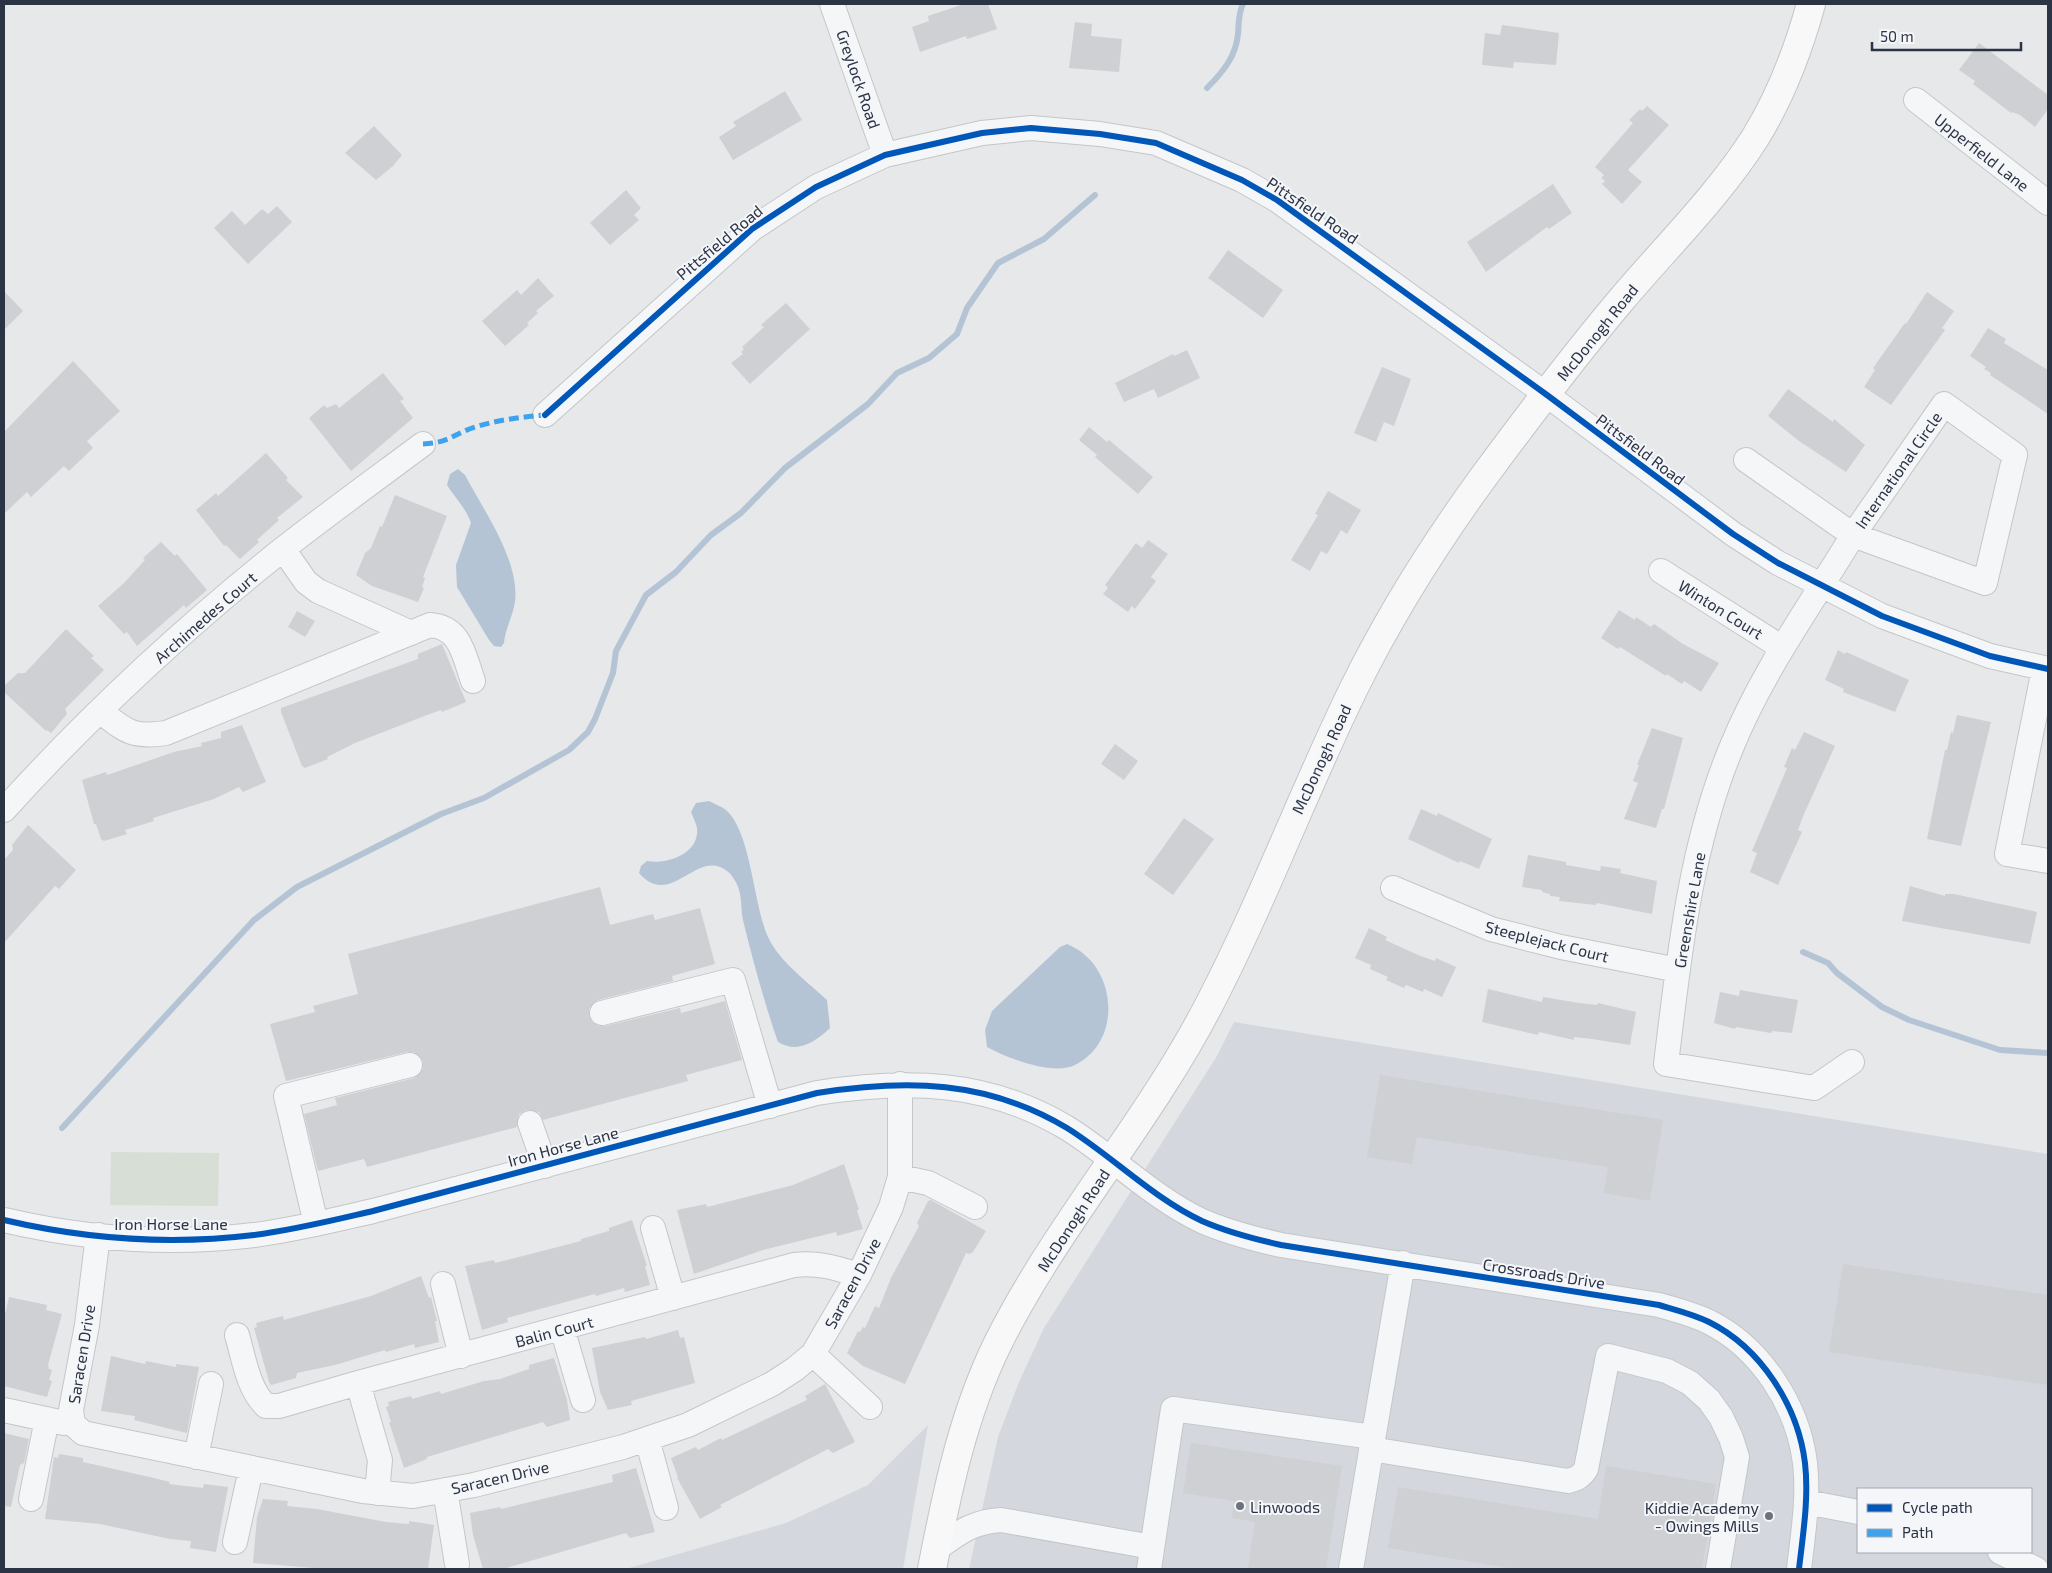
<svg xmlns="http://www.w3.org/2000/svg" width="2052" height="1573" font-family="'Exo 2',sans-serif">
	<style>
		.built { fill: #d4d7dd; fill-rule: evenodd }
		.green { fill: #d6ded6 }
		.water { fill: #b4c4d5 }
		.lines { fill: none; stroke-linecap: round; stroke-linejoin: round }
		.stream { stroke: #b4c4d5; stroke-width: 6 }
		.building { fill: #ced0d3 }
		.minor-casing { stroke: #c4c6c8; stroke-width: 26 }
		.major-casing { stroke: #c2c5c8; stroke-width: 30 }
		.minor { stroke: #f5f6f7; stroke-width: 24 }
		.major { stroke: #f8f8f8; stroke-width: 28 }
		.quiet { stroke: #3ea3ec; stroke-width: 5; stroke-dasharray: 10 5; stroke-linecap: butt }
		.cycleway-casing { stroke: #f4f6f9; stroke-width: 9 }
		.cycleway { stroke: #0057b8; stroke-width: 6 }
		.poi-dot { fill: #6c737f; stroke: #f4f6f9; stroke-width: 2 }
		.labels { text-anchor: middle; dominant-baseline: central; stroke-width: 4; stroke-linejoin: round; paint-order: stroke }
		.street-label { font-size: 16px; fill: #2b3445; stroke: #f4f6f9 }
		.poi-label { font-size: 16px; fill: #2b3445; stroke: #f4f6f9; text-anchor: start }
	</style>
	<rect width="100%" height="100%" fill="#e6e8ea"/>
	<path class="built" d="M1234,1022L2048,1154V1569H969L998,1437L1019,1382L1044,1328L1217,1056ZM1858,1489H2031V1552H1858Z
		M928,1425L903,1569H626L786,1523L868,1485Z"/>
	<path class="green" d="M111,1152L219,1153L218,1206L110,1205Z"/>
	<path class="water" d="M458,469L465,475C484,511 520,561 515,602C513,616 505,629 504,643L501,647L494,646L489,640L457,587L456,565L471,523C466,508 455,498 447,485L450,474Z
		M709,801C714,804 721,806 726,810C752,833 753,907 769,939C780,962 809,983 827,1000L830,1028C815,1042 798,1054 778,1042C764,1002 753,961 743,920C741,911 742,900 739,890C738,885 732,874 727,871C697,847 671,910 639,873L641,866L647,861C667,865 700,853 697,828C696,823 693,817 691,812L696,803Z
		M1067,944C1116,963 1125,1040 1075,1065C1053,1076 1007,1058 987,1047L985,1030L992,1011L1060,947Z"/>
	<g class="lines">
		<path class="stream" d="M1207,88C1222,73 1236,57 1238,34C1239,23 1238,14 1243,4
			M1803,952L1828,963L1837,973L1882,1007L1909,1020L2000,1050L2048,1053
			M62,1128L254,920L297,887L441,814L484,798L569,750L588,732L595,719L613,673L616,651L646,595L676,572L711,535L741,513L785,468L868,404L897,373L929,358L957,334L967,308L998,263L1044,239L1095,195"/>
	</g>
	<path class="building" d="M964,4H988L997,29L967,39L966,36L920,52L912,27L929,21L928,16Z
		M1075,22L1092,24L1091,36L1122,39L1119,72L1069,68Z
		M1502,25L1559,33L1556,65L1514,62L1513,68L1482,65L1485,33L1500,35Z
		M1979,43L2048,95V109L2035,127L2020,115L2012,112L2011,113L1973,84L1975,81L1959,70Z
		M785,91L802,120L733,160L719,137L736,126L733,122Z
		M1647,106L1669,125L1628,170L1642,182L1622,204L1602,184L1605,181L1601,178L1604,175L1595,167L1633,123L1629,120L1640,109L1642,111Z
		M374,126L402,155L393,166L376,180L345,153Z
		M1553,184L1572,213L1549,229L1547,227L1486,272L1467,242Z
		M626,190L641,208L634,215L639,220L610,245L590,223Z
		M277,206L292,222L248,264L214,228L232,211L245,225L262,209L268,214Z
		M1228,250L1283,290L1263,318L1208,278Z
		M538,278L554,296L536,311L538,313L527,323L529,325L505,346L482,321L517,290L521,295Z
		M4,291L23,311L4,330Z
		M1927,292L1954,311L1942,328L1945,330L1891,405L1864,387L1875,370L1873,368L1905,323L1906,324Z
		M786,303L810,329L750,384L731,363L743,354L741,352L744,349L742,347L764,327L761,325Z
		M1988,328L2006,339L2004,343L2048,370V414L1990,375L1991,373L1984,369L1986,367L1970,356Z
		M1187,350L1200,378L1158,398L1154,389L1124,402L1115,383L1173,354L1174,356Z
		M73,361L120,411L87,441L93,448L69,471L64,466L31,497L27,492L4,514V432Z
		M1382,367L1411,379L1394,426L1384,422L1376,442L1354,433Z
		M383,373L404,399L400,401L413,418L351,471L309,418L324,405L327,408L336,404L339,408Z
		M1788,389L1833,422L1834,419L1865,445L1846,472L1799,441L1768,416Z
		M1089,427L1107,442L1109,440L1153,477L1138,494L1095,457L1097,455L1079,440Z
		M266,453L288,478L286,480L303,497L277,518L279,520L257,540L259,542L240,559L226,545L224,546L196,510L216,493L218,496Z
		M1328,491L1361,510L1347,534L1341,530L1327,554L1321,551L1310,571L1291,560L1318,515L1315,514Z
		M395,495L447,516L423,577L425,578L422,587L424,588L418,602L372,586L356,575L365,553L371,548L380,526L382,527Z
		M1148,540L1168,554L1151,577L1156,581L1135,609L1132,606L1128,612L1103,594L1108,588L1105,585L1136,543L1142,548Z
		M161,542L175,556L177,554L207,590L186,608L184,605L137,646L127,632L124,634L98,606L124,583L145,560L143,558Z
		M1619,610L1635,620L1636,617L1651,627L1654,624L1683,644L1719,663L1701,692L1684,681L1682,684L1667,674L1666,676L1620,647L1618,649L1601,638Z
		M297,611L315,621L305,637L288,627Z
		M66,629L94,656L91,658L104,670L65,709L67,714L51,733L47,730L46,731L4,692V686L18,673H25Z
		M442,644L466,702L442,712L441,710L427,715L355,743L327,757L328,759L305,768L302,766L281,712V708L418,659V654Z
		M1838,650L1845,654L1846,652L1909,680L1895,712L1843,692L1844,689L1825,680Z
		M1957,715L1991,722L1961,846L1927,839L1945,750H1947L1951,732L1953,733Z
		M242,725L266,782L243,792L239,787L214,799L153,818L154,821L125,830L127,834L104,841L101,839L96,824H94L82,780L106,772L107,775L174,752L202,746L201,743L221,738V732Z
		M1652,728L1683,738L1664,809H1662L1656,828L1624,819L1638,783L1633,781L1639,765H1637Z
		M1804,732L1835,746L1804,814L1798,830L1802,832L1778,885L1750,872L1757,853L1752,851L1787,768L1784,767L1792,748L1795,750Z
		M1115,744L1138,761L1124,780L1101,764Z
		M1421,809L1437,816L1438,813L1492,839L1479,869L1460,861L1459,863L1408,839Z
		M1184,818L1214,839L1173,895L1144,874Z
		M28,825L76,870L59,889L55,886L4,943V860L13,850L12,845Z
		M1528,855L1566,862V865L1600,871L1601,866L1621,869L1620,873L1657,881L1652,914L1597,903L1596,905L1559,901L1560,897L1550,896V894L1542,892V890L1522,887Z
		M1910,886L1945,896V894H1954L2037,912L2030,944L1902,921Z
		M600,887L610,925L653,914L655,920L700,908L715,964L672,976L673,981L598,1000L589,1009V1016L592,1022L598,1026H605L680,1008L681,1013L725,1001L742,1060L686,1075L688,1081L543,1120L539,1112L526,1110L519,1114L517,1127L367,1167L364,1159L318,1171L304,1114L337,1105L335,1098L414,1078L423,1069V1061L414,1052H407L286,1081L270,1024L315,1012L313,1006L358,994L348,954Z
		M1369,928L1387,937L1385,940L1418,955L1435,961L1436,958L1456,967L1442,997L1424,989L1423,992L1406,985L1404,988L1386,980L1388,977L1370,969L1371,965L1355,958Z
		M1488,989L1542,1002L1543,997L1579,1003L1597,1005L1598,1003L1636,1012L1630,1045L1592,1039L1574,1037V1040L1539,1032L1538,1035L1482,1022Z
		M1740,990L1798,1000L1792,1033L1772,1031L1771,1033L1736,1027L1735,1029L1714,1023L1720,992L1739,996Z
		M1380,1075L1663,1120L1650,1201L1604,1193L1608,1167L1417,1137L1412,1164L1367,1157Z
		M844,1164L859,1210H857L863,1229L837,1236L836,1232L763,1250L694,1274L677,1210L706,1204L707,1207L793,1185Z
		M931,1200L986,1231L973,1252L970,1254L966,1253L905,1384L863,1366L847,1353L858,1331L860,1332L863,1327L865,1328L875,1306L879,1308L891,1278L919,1226L917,1223L928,1201Z
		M632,1220L647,1266H645L650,1285L625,1292L624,1288L596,1296L595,1294L507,1318L508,1322L482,1330L465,1266L494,1260L495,1263L581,1241V1239L609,1231V1228Z
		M1843,1264L2048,1295V1385L1829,1352Z
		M421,1276L429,1298L431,1297L437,1321H435L439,1342L415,1348L414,1344L386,1352L385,1350L335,1365L297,1373L296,1378L271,1385L269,1382L254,1328L257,1327L256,1323L283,1316L284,1320L371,1296Z
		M9,1297L47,1305L46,1310L62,1314L48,1365L49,1369L52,1370L49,1380L52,1381L47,1397L4,1386V1319Z
		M678,1330L680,1338L684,1337L695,1383L631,1401L632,1405L608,1410L600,1392L592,1348L645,1337L646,1339Z
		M111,1356L145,1364L146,1361L176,1367V1364L199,1367L187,1433L134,1420L135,1416L101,1411Z
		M554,1358L567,1400L570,1420L547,1427L543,1422L427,1457V1459L404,1468L389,1422H391L386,1407L389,1406L388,1402L411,1396L412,1399L440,1391L441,1394L484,1381L500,1379L529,1369V1365Z
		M825,1384L855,1442L833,1453L828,1449L720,1505L722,1507L700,1519L677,1478L678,1477L671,1458L696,1447L698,1450L721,1438L722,1440L777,1414L807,1400L805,1396Z
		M4,1433L29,1439L24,1463L20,1465L11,1507L4,1506Z
		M1191,1443L1342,1466L1326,1569H1248L1255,1522L1232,1518L1234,1501L1183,1493Z
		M59,1454L83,1458V1462L154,1478L170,1482L169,1484L203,1488L204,1484L228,1487L216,1552L190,1548L191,1541L170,1539L100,1524L45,1519L54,1457L58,1458Z
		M1606,1466L1716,1484L1702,1569H1515L1388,1548L1398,1487L1598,1519Z
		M636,1468L655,1532L630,1538L626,1533L503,1569H483L473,1535L470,1513L500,1507L501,1509L613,1482L612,1475Z
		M263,1499L288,1501L287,1506L317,1509L386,1522L409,1524V1521L434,1525L428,1569H326L253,1563L257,1517Z"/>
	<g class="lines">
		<g class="minor-casing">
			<path id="minor" d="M832,4L885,155
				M1916,100L2048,203
				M545,415L752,229L816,187L885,155L982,133L1031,128L1100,134L1156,143L1242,180L1277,200L1547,395L1733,534L1778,563L1882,616L1990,656L2048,669
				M1746,460L1853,535L1944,404L2015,455L1985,583L1853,535C1811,605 1763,670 1732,746C1690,846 1679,957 1666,1064L1814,1088L1852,1062
				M283,549L306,582L318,591L411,633
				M1661,571L1781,647
				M2044,669L2007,854L2048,861
				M100,711C126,731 131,738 166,733L430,625C461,627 464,656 473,681
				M4,810C89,716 184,628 283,549C329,513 376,479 423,444
				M1393,888L1491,929L1561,947L1678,970
				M602,1013L733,980L770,1106
				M530,1123L545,1166
				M900,1177L928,1183L975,1207
				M4,1220C85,1239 171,1245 254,1235C294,1230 334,1220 373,1211L817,1093C906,1079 987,1080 1067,1128C1112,1156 1153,1198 1202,1221C1227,1232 1254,1239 1281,1245L1659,1305C1676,1310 1693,1314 1709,1322C1761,1348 1798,1406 1805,1463C1809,1498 1803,1534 1799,1569
				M316,1224L286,1096L410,1065
				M653,1228L673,1298
				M98,1235L87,1325L71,1410L73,1424L83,1433L363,1491L413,1496L474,1485L623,1447L688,1425L772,1384L795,1369L813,1354L859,1275L891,1207L900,1177V1084
				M443,1284L461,1356
				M562,1328L583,1400
				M237,1335C244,1359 248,1389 266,1406H279L358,1383
				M813,1354L870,1407
				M4,1410L64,1423
				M647,1439L666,1508
				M1371,1449L1568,1481C1576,1479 1581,1477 1586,1469L1608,1356L1667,1371L1690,1383L1709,1400L1721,1417L1731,1438L1737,1457L1718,1569
				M196,1457L211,1384
				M445,1490L457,1564
				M377,1493L380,1460L358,1383L794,1265C818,1262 836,1268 859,1275
				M31,1499L47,1419
				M1806,1502L1858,1512
				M235,1542L251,1469
				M936,1549C959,1533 971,1522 1001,1520L1152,1547
				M2000,1552L2036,1569
				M1149,1569L1173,1409L1373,1437
				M1351,1569L1403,1263"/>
		</g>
		<g class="major-casing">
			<path id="major" d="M932,1569C947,1492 963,1414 998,1343C1058,1223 1149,1122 1210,1003C1263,901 1303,792 1354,688C1390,615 1434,545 1482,479C1527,418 1573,357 1622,299C1666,247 1718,196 1755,138C1781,96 1798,51 1811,4"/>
		</g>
		<use href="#minor" class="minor"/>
		<use href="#major" class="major"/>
		<path class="quiet" d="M423,444C449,443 453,434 475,427C498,420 521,417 545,415"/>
		<g class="cycleway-casing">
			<path id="cycleway" d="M545,415L752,229L816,187L885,155L982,133L1031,128L1100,134L1156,143L1242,180L1277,200L1547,395L1733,534L1778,563L1882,616L1990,656L2048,669
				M4,1220C85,1239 171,1245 254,1235C294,1230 334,1220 373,1211L817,1093C906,1079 987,1080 1067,1128C1112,1156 1153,1198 1202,1221C1227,1232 1254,1239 1281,1245L1659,1305C1676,1310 1693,1314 1709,1322C1761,1348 1798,1406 1805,1463C1809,1498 1803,1534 1799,1569"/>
		</g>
		<use href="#cycleway" class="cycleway"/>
	</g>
	<g class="poi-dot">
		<circle cx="1240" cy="1506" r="5"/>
		<circle cx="1769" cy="1516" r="5"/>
	</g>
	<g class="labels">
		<g class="street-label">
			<text transform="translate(859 79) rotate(71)">Greylock Road</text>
			<text transform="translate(1982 152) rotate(38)">Upperfield Lane</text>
			<text transform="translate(1313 210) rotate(34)">Pittsfield Road</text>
			<text transform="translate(719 242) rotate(-40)">Pittsfield Road</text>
			<text transform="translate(1597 332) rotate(-51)">McDonogh Road</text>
			<text transform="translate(1641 449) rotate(37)">Pittsfield Road</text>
			<text transform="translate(1898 470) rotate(-55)">International Circle</text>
			<text transform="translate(1721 609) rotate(32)">Winton Court</text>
			<text transform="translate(205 617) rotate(-41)">Archimedes Court</text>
			<text transform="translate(1321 759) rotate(-65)">McDonogh Road</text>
			<text transform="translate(1689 910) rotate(-80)">Greenshire Lane</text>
			<text transform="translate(1547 941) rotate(14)">Steeplejack Court</text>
			<text transform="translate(563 1146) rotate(-15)">Iron Horse Lane</text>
			<text transform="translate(1073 1220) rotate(-57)">McDonogh Road</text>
			<text x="171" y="1223">Iron Horse Lane</text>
			<text transform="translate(1544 1273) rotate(9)">Crossroads Drive</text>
			<text transform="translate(852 1283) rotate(-62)">Saracen Drive</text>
			<text transform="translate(554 1331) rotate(-15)">Balin Court</text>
			<text transform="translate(81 1354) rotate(-81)">Saracen Drive</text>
			<text transform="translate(500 1477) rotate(-13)">Saracen Drive</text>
		</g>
		<g class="poi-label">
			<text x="1250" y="1506">Linwoods</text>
			<text x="1759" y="1507" text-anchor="end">Kiddie Academy<tspan x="1759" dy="18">- Owings Mills</tspan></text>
		</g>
	</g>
	<rect width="2052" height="1573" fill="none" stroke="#2b3445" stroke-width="10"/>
	<rect x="1857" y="1488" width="175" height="65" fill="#f4f6f9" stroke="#a4a8b1"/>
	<rect x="1867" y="1504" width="25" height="8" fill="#0057b8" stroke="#a4a8b1"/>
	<text x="1902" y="1513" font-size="15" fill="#2b3445">Cycle path</text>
	<rect x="1867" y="1529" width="25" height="8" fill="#3ea3ec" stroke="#a4a8b1"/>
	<text x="1902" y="1538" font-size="15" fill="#2b3445">Path</text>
	<path d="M1872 42v8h149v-8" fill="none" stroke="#2b3445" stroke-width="2.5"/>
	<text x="1880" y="42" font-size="15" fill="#2b3445" stroke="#f4f6f9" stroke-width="4" paint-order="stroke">50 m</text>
</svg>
